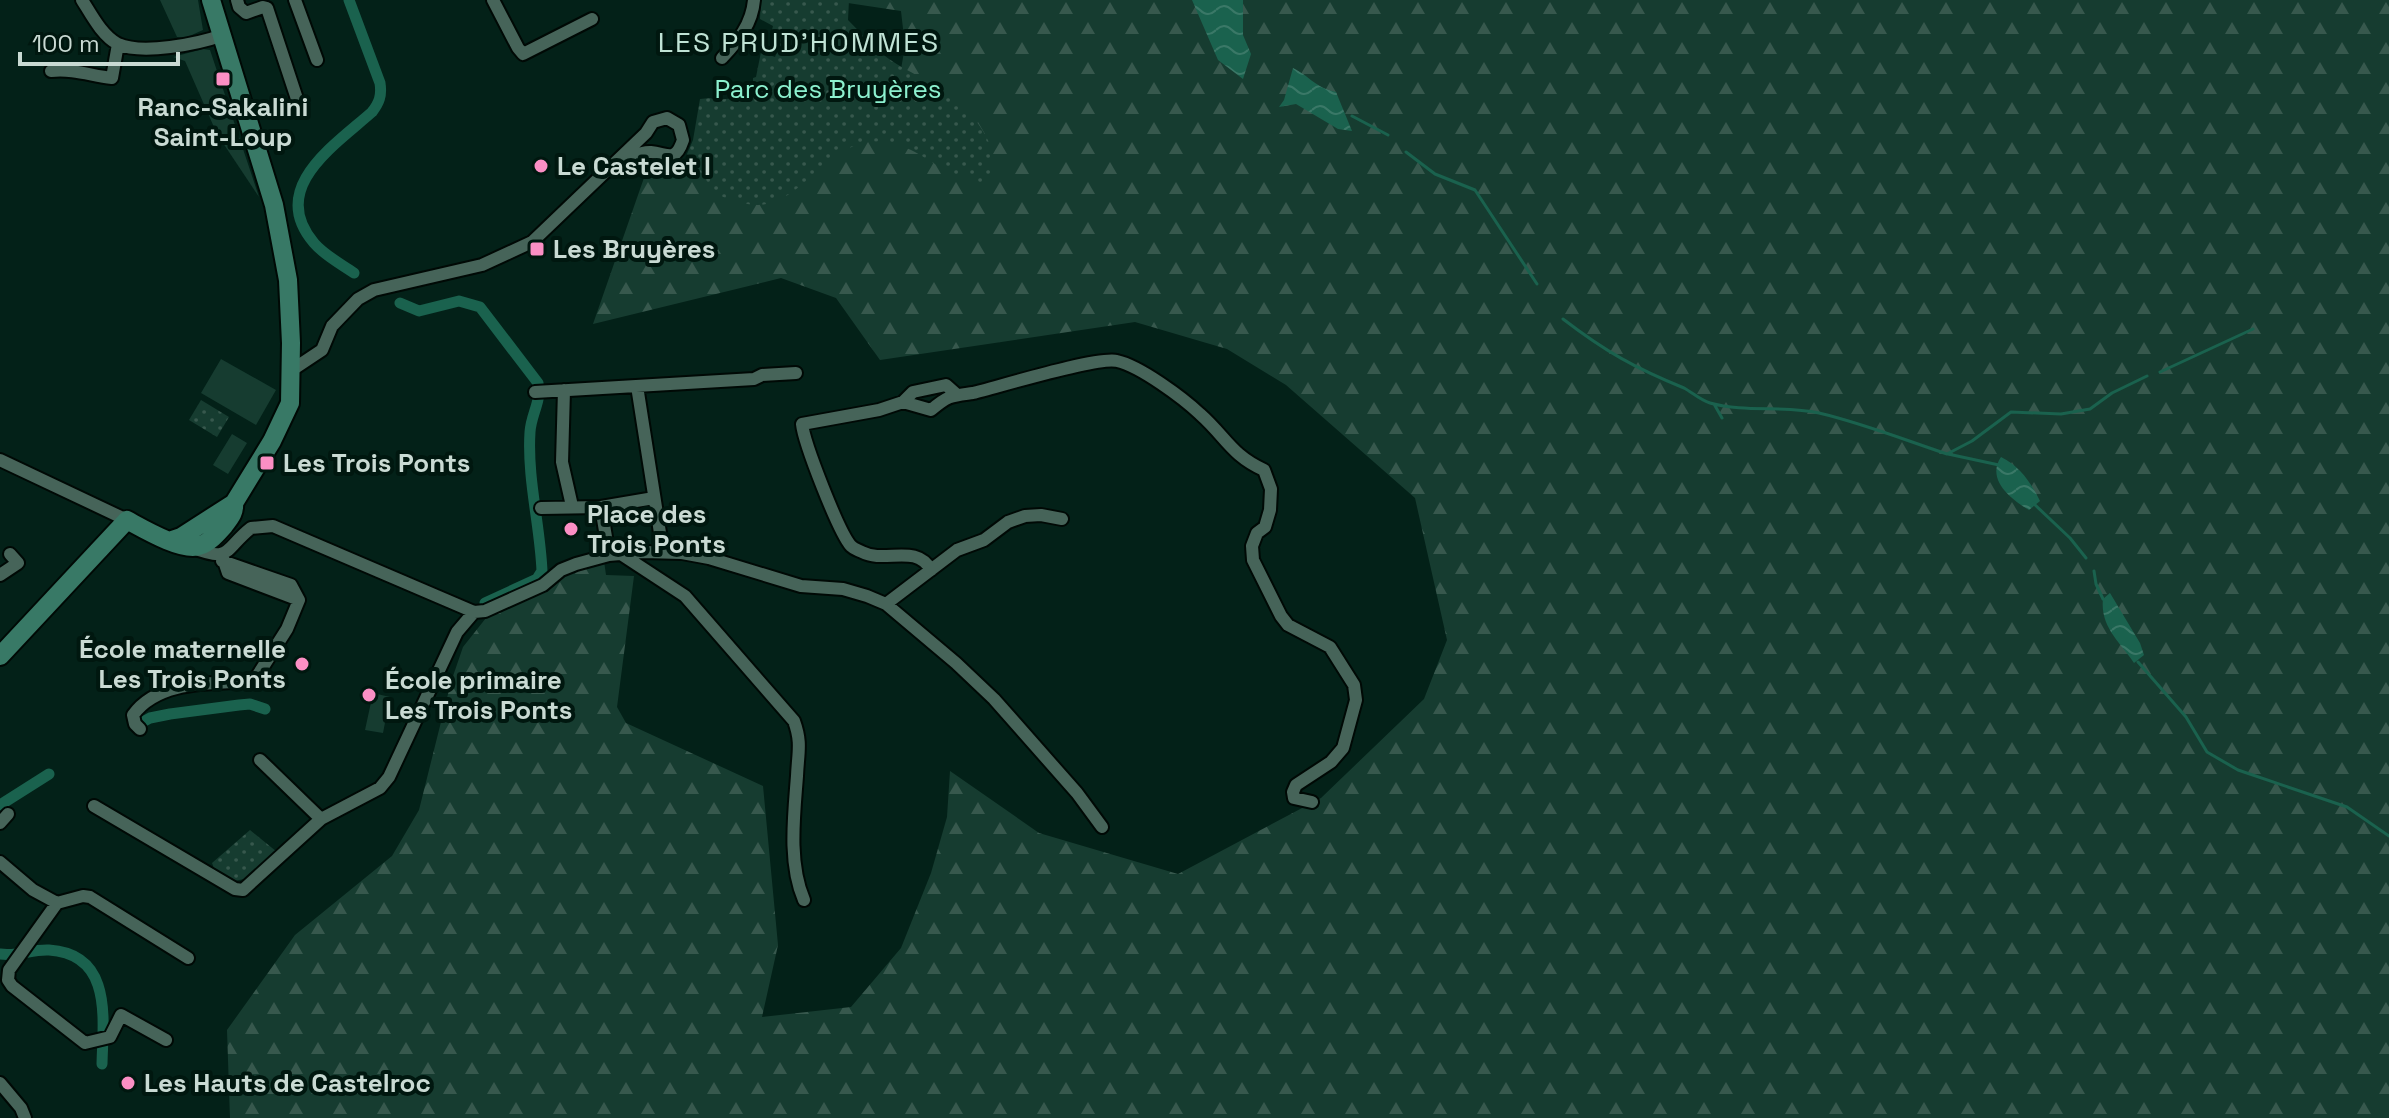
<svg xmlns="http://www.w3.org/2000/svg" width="2389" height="1118" font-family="'Space Grotesk',sans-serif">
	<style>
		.green { fill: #163c30 }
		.forest { fill: url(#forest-firs) }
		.park { fill: url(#park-dots) }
		.water { fill: url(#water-waves) }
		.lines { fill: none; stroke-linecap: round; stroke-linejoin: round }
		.stream { stroke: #1a624e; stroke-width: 3 }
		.canal { stroke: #1a624e; stroke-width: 11 }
		.street-casing { stroke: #000905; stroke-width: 16 }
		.secondary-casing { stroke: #000905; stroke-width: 22 }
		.street { stroke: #466459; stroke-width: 12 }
		.secondary { stroke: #387966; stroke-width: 18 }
		.poi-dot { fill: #fb8fc4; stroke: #00170f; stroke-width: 3 }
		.labels { text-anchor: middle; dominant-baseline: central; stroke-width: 8; stroke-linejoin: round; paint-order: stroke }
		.park-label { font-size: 26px; fill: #8cf1cf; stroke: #00170f }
		.poi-label { font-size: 26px; font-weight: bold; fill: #c9dad3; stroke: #00170f; text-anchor: start }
		.neighbourhood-label { font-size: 28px; letter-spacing: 2px; fill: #c0e3d5; stroke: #00170f }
	</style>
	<defs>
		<pattern id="forest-firs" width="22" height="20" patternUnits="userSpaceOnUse" patternTransform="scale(2)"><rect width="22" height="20" fill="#163c30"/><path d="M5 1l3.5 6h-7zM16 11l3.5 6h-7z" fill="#37584d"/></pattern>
		<pattern id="park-dots" width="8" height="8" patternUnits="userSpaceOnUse" patternTransform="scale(2)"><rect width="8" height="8" fill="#163c30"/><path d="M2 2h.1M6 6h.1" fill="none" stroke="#37584d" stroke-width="1.8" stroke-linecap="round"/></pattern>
		<pattern id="water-waves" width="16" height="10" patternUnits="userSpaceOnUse" patternTransform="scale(2)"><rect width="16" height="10" fill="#1a624e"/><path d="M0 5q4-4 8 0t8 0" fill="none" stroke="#3a7867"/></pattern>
	</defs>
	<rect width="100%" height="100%" fill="#032118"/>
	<path class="green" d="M160,0H198L203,30L185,38L177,37Z
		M203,49L210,50L259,197L217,134L185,61L173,57Z
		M221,359L276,390L256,425L201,393Z
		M232,434L247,443L228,474L213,465Z
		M373,693L390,697L383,733L365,730Z"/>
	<path class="forest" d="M828,0H2389V1118H230L227,1030L295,935L392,856L419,810L451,682L463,647L486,618L538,592L569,573L588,564L604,561L606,575L634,576L617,707L626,723L763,786L778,945L762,1017L851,1007L901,948L931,873L947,817L950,771L1039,833L1178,874L1321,798L1424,699L1447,640L1415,498L1286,385L1227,349L1135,322L880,360L836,298L781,278L593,324L645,175L761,127L898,87L905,46L901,11Z"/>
	<path class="park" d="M761,0H849L848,20C861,33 874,48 889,59C908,72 930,81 948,94C974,113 1000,145 993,178L982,183C969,178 954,175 942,168C919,154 897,138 868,142C825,148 799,205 758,205C744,205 730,199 717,195L687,154L693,140L700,99L710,98L717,100L753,96V78L756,77L761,52L775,57L781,42L770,37L773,26L760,19Z
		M201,400L229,417L217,437L189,420Z
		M250,830L277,852L249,878L234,881L214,868L212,863Z"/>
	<path class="water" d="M1192,0H1243V35L1251,54L1243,79L1218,60Z
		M1293,68C1311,77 1314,87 1336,92L1352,131L1338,129L1296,104L1279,107L1284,100Z
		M2001,457C2020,466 2031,483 2040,501L2029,510C2010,499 1986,479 2001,457Z
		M2110,593L2140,643L2144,655L2134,663C2120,642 2100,627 2103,599Z"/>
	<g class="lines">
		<path class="stream" d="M1352,116L1388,135
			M1406,152L1435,174L1475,190L1537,284
			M1563,319C1606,352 1635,368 1684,388C1693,393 1700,400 1710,403C1746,413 1783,405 1819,413C1862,423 1905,440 1947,454L1972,441L2011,412L2061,414L2090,409L2112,393L2147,376
			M2160,372L2253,329
			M1714,404L1722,418
			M1948,454L1999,465
			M2033,503L2070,538L2086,558
			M2094,571L2096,584L2103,599
			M2138,662L2186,717L2207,752L2238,770L2347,807L2389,836"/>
		<path class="canal" d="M349,0L380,83C382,96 379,103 372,112C335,145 267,188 314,243C324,255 341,264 354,273
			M400,303L419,311L459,301L480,307L538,383C542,401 531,414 530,432C527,478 540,525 542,571L537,579L485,603
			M139,724L150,718L170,714L239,705L250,704L265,709
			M0,805L49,774
			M0,954C17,957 32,949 49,950C113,954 103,1019 102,1064"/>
		<g class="street-casing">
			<path id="street" d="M82,0C91,14 102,36 118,44C142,55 198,44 223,35
				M237,0L239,7L246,13L263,7L267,8L301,111
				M295,0L317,60
				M493,0L518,48L523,54L592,19
				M722,58C738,41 752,24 754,0
				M51,71C74,69 89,75 112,78L118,44
				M292,370L322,350L332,326L358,299L374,290L482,265L532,242L646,133L653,122L667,118L679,125L683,140C675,164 667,153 651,152C637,151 620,164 608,171
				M637,386L663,552
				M564,390L562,462L572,506
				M535,392L754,379L762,375L796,373
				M903,402L913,392L946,385L955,393
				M0,460L127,520
				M601,507L609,555
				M541,508L601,507L654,498
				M193,548C232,563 224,549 251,528L273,526L474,612L485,611L543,585L561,570L576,564L609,555L643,552L682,553L709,558L801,586L843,589L867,596L886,604L956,663L994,699L1077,793L1102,827
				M621,554L685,596L794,721C802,743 798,752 797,776C794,816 788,863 804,900
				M223,558L228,573L299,600
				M931,570C916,543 885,564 862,552C858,550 854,549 851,546C839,533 804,443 802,424L879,410L903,402L931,410C949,395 951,396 973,393C998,387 1098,356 1117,361C1140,366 1183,398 1200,414C1226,437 1231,455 1264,470L1271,489L1270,510L1265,527L1257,533L1252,546L1253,560L1281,616L1288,625L1330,647L1354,685L1356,700L1343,748L1331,762L1296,785L1293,792L1294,798L1312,802
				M0,575L18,563L10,554
				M886,604L957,550L984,540L1008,522L1025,516L1041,515L1062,519
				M140,729L135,724L133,715C159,679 213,684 254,681L287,629L299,600L291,585L222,561
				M260,760L321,819
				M94,806L235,889L243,890L321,819L380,788L389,777L457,632L474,612
				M0,823L8,814
				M0,862L33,890L57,903L83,896L90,897L188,958
				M57,903L9,970L8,980L12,986L85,1043L110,1037L121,1015L166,1040
				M0,1083L21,1108L25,1118"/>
		</g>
		<g class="secondary-casing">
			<path id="secondary" d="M169,541L181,537L234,503
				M0,656L127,520C142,528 182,552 199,546C209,543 217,534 224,526C230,518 235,513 234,503L272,441L290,403L291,343L288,280L274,205L211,0"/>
		</g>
		<use href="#street" class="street"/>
		<use href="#secondary" class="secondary"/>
	</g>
	<g class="poi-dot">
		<rect x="215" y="71" width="16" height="16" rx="4"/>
		<circle cx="541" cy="166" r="8"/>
		<rect x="529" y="241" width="16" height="16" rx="4"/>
		<rect x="259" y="455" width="16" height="16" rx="4"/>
		<circle cx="571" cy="529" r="8"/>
		<circle cx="302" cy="664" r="8"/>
		<circle cx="369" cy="695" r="8"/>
		<circle cx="128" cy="1083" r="8"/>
	</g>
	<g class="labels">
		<g class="park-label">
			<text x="828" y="89">Parc des Bruyères</text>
		</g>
		<g class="poi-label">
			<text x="223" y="107" text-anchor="middle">Ranc-Sakalini<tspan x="223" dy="30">Saint-Loup</tspan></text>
			<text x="557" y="166">Le Castelet I</text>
			<text x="553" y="249">Les Bruyères</text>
			<text x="283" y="463">Les Trois Ponts</text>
			<text x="587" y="514">Place des<tspan x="587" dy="30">Trois Ponts</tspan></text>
			<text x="286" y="649" text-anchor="end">École maternelle<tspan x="286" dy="30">Les Trois Ponts</tspan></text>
			<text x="385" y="680">École primaire<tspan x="385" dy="30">Les Trois Ponts</tspan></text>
			<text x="144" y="1083">Les Hauts de Castelroc</text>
		</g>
		<g class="neighbourhood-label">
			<text x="799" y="42">LES PRUD'HOMMES</text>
		</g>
	</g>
	<path d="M20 52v12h158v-12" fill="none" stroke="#c9dad3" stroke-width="4"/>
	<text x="32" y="52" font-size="24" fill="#c9dad3" stroke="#00170f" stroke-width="6" paint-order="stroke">100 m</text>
</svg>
